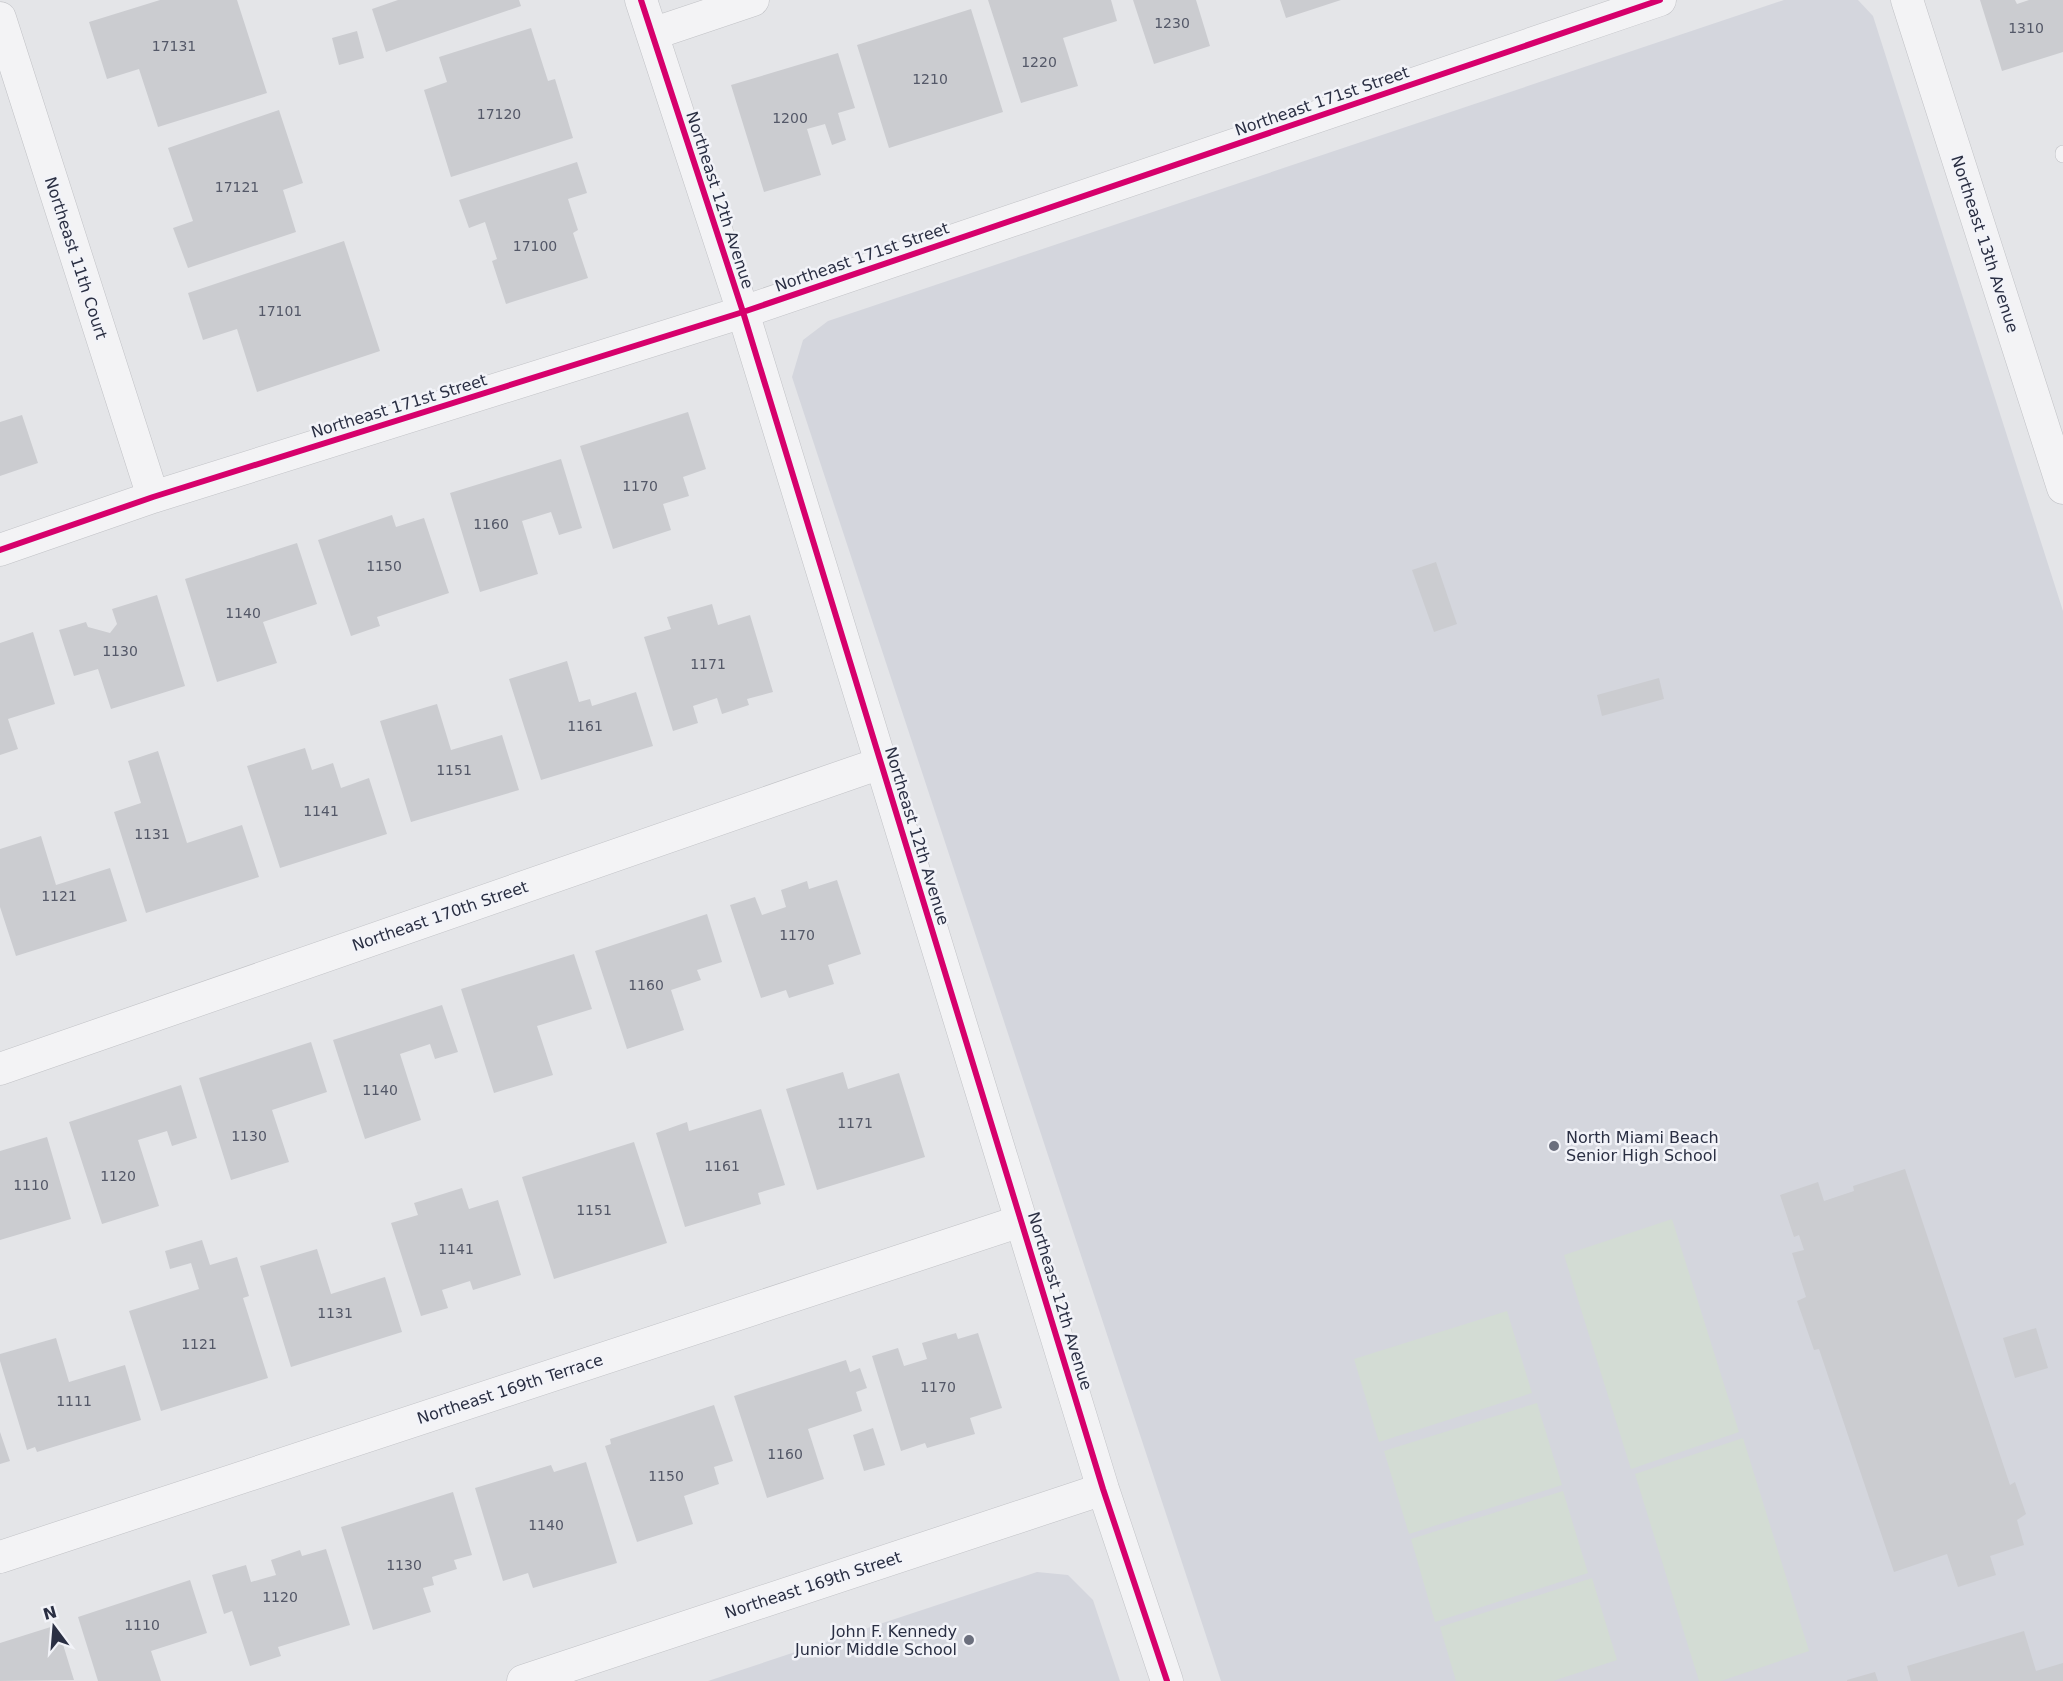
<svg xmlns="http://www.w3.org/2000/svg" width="2063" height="1681" font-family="'DejaVu Sans',sans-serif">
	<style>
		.built { fill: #d4d6dd }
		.green { fill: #d3dcd4 }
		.building { fill: #cbccd0 }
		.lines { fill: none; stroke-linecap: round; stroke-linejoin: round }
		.service-casing { stroke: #c1c2c6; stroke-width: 16 }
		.minor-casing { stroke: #c1c2c6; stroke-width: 33 }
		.service { stroke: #f3f3f5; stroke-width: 15 }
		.minor { stroke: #f3f3f5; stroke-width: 32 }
		.cycleway-casing { stroke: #f2f3f8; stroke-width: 10 }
		.cycleway { stroke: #d6006c; stroke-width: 6 }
		.poi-dot { fill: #6b6f7d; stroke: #f2f3f8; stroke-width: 2 }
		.labels { text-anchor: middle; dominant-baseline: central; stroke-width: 5; stroke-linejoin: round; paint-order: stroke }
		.number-label { font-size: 14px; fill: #545868 }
		.street-label { font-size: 16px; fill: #2a2f43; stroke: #f2f3f8 }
		.poi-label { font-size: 16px; fill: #2a2f43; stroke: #f2f3f8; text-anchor: start }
	</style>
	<rect width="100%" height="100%" fill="#e4e5e8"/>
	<path class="built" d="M1784,0H1858L1873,16L2063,611V1681H1221L792,377L803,340L828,321Z
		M1037,1572L1068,1575L1093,1600L1120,1681H708Z"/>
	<path class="green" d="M1672,1219L1739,1432L1631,1469L1564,1255Z
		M1507,1311L1532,1393L1379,1442L1354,1359Z
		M1537,1403L1562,1485L1409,1534L1384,1451Z
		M1743,1438L1809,1651L1721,1681H1699L1635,1474Z
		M1563,1491L1588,1573L1435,1622L1411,1539Z
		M1592,1578L1617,1660L1553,1681H1456L1440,1627Z"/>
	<path class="building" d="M160,0H237L267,93L158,127L139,69L107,79L89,22Z
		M398,0H519L521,6L386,52L372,9Z
		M988,0H1111L1117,21L1063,38L1078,86L1021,103Z
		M1133,0H1196L1210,46L1154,64Z
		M1280,0H1341L1286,18Z
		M1980,0H2015L2017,4L2029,0H2063V52L2002,71Z
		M971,9L1003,112L889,148L857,45Z
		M531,28L548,81L555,79L573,138L451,177L424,90L447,82L439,57Z
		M357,31L364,58L339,65L332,38Z
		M838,53L855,108L838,113L846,140L832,145L825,124L807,129L821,175L764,192L731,85Z
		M279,110L303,183L283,190L296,232L188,268L173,228L193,221L168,148Z
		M577,162L587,193L568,199L578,230L573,233L588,278L506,304L492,261L497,259L485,222L469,228L459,200Z
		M344,241L380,351L257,392L237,329L203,340L188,293Z
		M688,412L706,469L683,477L689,496L663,504L671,530L613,549L580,446Z
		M22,415L38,463L0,476V422Z
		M561,459L582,528L559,535L551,512L522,521L538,574L480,592L450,493Z
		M392,515L396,527L424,518L449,593L377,617L380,626L351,636L318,540Z
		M297,543L317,604L263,622L277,663L217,682L185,579Z
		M1436,562L1457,624L1434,632L1412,570Z
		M157,595L185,686L111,709L98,669L74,676L59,630L86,622L88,627L110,633L117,624L112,609Z
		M712,604L718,625L750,615L773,692L747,699L749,705L722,714L717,698L693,706L698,723L673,731L644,637L671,629L667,617Z
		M33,632L55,704L8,719L18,749L0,755V643Z
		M567,661L579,702L590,699L592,706L636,692L653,746L541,780L509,679Z
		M1659,678L1664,699L1602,716L1597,695Z
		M437,704L451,750L502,735L519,790L411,822L380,721Z
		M305,748L312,770L333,763L341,788L369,778L387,834L280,868L247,766Z
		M158,751L187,843L242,825L259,877L146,913L114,812L141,803L128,761Z
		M41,836L56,885L110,868L127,921L16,956L0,907V849Z
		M837,880L861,954L828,965L834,984L789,998L786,990L761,998L730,905L755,897L762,915L786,907L781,890L807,881L809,889Z
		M707,914L722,962L697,970L701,980L671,990L684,1030L627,1049L595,951Z
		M574,954L592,1009L537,1026L553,1075L494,1093L461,989Z
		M442,1005L458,1052L435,1059L430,1044L400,1054L421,1120L365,1139L333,1040Z
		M311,1042L327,1092L272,1110L289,1162L231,1180L199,1078Z
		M843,1072L848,1089L899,1073L925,1157L817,1190L786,1089Z
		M181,1085L197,1138L172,1146L167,1131L138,1140L159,1206L102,1224L69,1122Z
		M761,1109L785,1185L758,1193L761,1204L685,1227L656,1133L687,1122L689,1131Z
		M47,1137L71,1219L0,1240V1151Z
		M634,1142L667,1243L554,1279L522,1177Z
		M1905,1169L2010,1485L2015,1482L2026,1514L2017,1520L2024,1545L1990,1556L1996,1575L1958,1587L1947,1554L1894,1572L1819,1349L1814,1350L1797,1301L1806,1297L1792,1253L1804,1250L1799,1235L1794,1237L1780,1195L1818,1182L1824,1201L1854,1191L1853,1186Z
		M462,1188L469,1209L498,1200L521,1275L473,1290L470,1281L442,1290L448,1308L421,1316L391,1223L418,1215L414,1203Z
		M202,1240L210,1265L237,1257L249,1296L243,1298L268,1378L161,1411L129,1311L199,1289L191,1263L170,1269L165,1251Z
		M317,1249L331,1294L385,1277L402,1332L291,1367L260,1266Z
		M2036,1328L2048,1368L2015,1378L2003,1338Z
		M956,1333L958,1339L978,1333L1002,1408L970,1418L975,1434L927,1448L925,1443L901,1451L872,1356L898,1348L904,1366L927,1359L922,1343Z
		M56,1338L69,1382L125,1365L141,1420L37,1452L35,1447L27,1450L0,1361V1354Z
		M846,1360L850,1372L860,1368L867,1388L856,1392L862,1411L808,1429L824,1479L767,1498L734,1396Z
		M714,1405L733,1461L714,1467L719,1484L684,1496L693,1524L637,1542L605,1446L611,1444L610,1439Z
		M873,1428L885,1465L864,1471L853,1435Z
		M0,1432L10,1461L0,1464Z
		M586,1462L617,1563L533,1588L528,1573L503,1581L475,1488L551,1465L554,1472Z
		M453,1492L472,1555L454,1560L457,1569L432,1577L434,1585L423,1588L431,1612L373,1630L341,1527Z
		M326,1549L350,1625L278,1647L281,1656L250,1666L232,1611L224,1614L212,1575L246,1565L251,1582L276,1575L271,1560L300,1550L302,1556Z
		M190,1580L207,1633L151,1651L161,1681H98L78,1617Z
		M57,1625L74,1680L0,1681V1643Z
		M2024,1631L2036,1671L2063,1663V1681H1911L1907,1666Z
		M1875,1672L1878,1681H1847V1680Z"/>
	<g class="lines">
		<g class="service-casing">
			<path id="service" d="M2063,153V155"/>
		</g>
		<g class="minor-casing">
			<path id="minor" d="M641,0L743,312L1103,1489L1167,1681
				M1907,0L2063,488
				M0,18L153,497
				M652,34L753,0
				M0,550L153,497L743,312L1660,0
				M0,1069L881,763
				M0,1557L1021,1221
				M523,1681L1103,1489"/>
		</g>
		<use href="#service" class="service"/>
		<use href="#minor" class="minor"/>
		<g class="cycleway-casing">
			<path id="cycleway" d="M641,0L743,312L1103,1489L1167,1681
				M0,550L153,497L743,312L1660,0"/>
		</g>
		<use href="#cycleway" class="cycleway"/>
	</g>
	<g class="poi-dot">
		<circle cx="1554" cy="1146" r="6"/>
		<circle cx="969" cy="1640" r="6"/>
	</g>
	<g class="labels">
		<g class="number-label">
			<text x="1172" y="23">1230</text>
			<text x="2026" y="28">1310</text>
			<text x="174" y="46">17131</text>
			<text x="1039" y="62">1220</text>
			<text x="930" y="79">1210</text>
			<text x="499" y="114">17120</text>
			<text x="790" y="118">1200</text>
			<text x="237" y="187">17121</text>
			<text x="535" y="246">17100</text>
			<text x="280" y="311">17101</text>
			<text x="640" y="486">1170</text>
			<text x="491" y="524">1160</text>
			<text x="384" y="566">1150</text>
			<text x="243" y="613">1140</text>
			<text x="120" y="651">1130</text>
			<text x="708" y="664">1171</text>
			<text x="585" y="726">1161</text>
			<text x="454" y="770">1151</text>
			<text x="321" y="811">1141</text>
			<text x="152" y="834">1131</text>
			<text x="59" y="896">1121</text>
			<text x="797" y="935">1170</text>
			<text x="646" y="985">1160</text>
			<text x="380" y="1090">1140</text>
			<text x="855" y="1123">1171</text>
			<text x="249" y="1136">1130</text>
			<text x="722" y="1166">1161</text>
			<text x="118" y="1176">1120</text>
			<text x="31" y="1185">1110</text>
			<text x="594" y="1210">1151</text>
			<text x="456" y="1249">1141</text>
			<text x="335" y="1313">1131</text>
			<text x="199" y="1344">1121</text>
			<text x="938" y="1387">1170</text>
			<text x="74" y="1401">1111</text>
			<text x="785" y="1454">1160</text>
			<text x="666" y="1476">1150</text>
			<text x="546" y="1525">1140</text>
			<text x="404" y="1565">1130</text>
			<text x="280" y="1597">1120</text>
			<text x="142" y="1625">1110</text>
		</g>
		<g class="street-label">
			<text transform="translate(1322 101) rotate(-19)">Northeast 171st Street</text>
			<text transform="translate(720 200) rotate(72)">Northeast 12th Avenue</text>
			<text transform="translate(1985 244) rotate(72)">Northeast 13th Avenue</text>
			<text transform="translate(862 257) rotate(-19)">Northeast 171st Street</text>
			<text transform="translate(76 258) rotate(72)">Northeast 11th Court</text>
			<text transform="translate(399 406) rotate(-17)">Northeast 171st Street</text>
			<text transform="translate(917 836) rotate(73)">Northeast 12th Avenue</text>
			<text transform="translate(440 916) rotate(-19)">Northeast 170th Street</text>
			<text transform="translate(1060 1301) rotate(73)">Northeast 12th Avenue</text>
			<text transform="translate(510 1389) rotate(-18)">Northeast 169th Terrace</text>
			<text transform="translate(813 1585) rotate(-18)">Northeast 169th Street</text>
		</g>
		<g class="poi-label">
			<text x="1566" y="1137">North Miami Beach<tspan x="1566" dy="18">Senior High School</tspan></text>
			<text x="957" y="1631" text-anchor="end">John F. Kennedy<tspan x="957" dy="18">Junior Middle School</tspan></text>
		</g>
	</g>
	<g transform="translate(54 1627) rotate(344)" stroke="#f2f3f8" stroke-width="4.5" paint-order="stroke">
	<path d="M0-4.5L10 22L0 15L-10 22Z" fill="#2a2f43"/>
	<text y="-9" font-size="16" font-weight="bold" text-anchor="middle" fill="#2a2f43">N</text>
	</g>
</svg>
